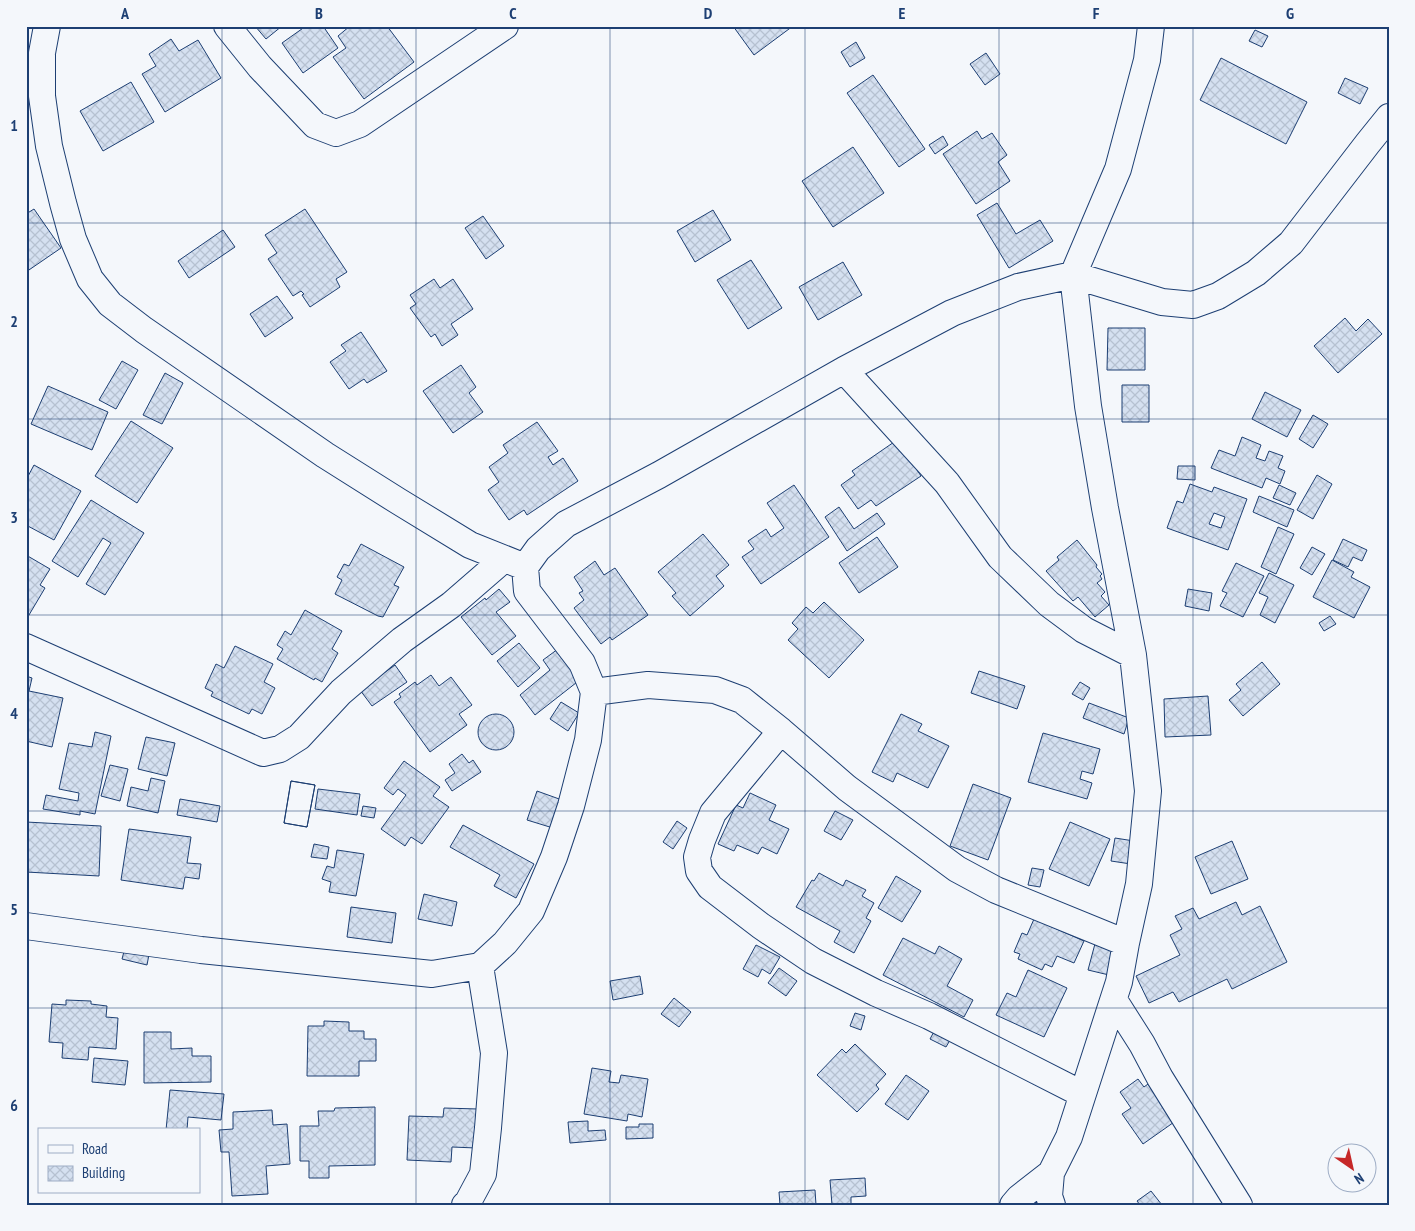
<svg xmlns="http://www.w3.org/2000/svg" width="1415" height="1231" font-family="'PT Sans Narrow',sans-serif">
	<style>
		.building { fill: url(#building-cross-hatch); stroke: #1d3f73; fill-rule: evenodd }
		.lines { fill: none; stroke-linecap: round; stroke-linejoin: round }
		.minor-casing { stroke: #1d3f73; stroke-width: 28 }
		.minor { stroke: #f4f7fb; stroke-width: 26 }
		.grid { fill: none; stroke: #1d3f73; stroke-width: 1; stroke-opacity: 0.55 }
		.neatline { fill: none; stroke: #1d3f73; stroke-width: 2 }
		.grid-label { font-size: 16px; text-anchor: middle; font-weight: bold; fill: #1d3f73 }
	</style>
	<defs>
		<pattern id="building-cross-hatch" width="8" height="8" patternUnits="userSpaceOnUse" patternTransform="scale(1.25)"><rect width="8" height="8" fill="#d5e0f0"/><path d="M0 0l8 8M0 8l8-8" fill="none" stroke="#b6c1d1"/></pattern>
	</defs>
	<rect width="100%" height="100%" fill="#f4f7fb"/>
	<path class="building" d="M255,26H282L266,39Z
		M306,26H323L338,48L303,73L282,43Z
		M350,26H387L414,62L364,99L333,57L346,48L338,36Z
		M733,26H793L754,55Z
		M1255,30L1268,36L1262,47L1249,41Z
		M171,39L179,51L198,40L221,78L165,112L142,74L156,66L149,54Z
		M856,42L865,58L850,67L841,52Z
		M986,53L1000,74L985,85L970,64Z
		M1221,58L1307,102L1286,144L1200,100Z
		M873,75L925,149L899,167L847,93Z
		M1345,78L1368,88L1360,104L1338,93Z
		M131,82L154,122L103,151L80,111Z
		M977,131L982,139L992,133L1007,155L998,162L1010,181L976,204L943,154Z
		M943,136L948,145L935,154L929,145Z
		M853,147L884,193L833,227L802,181Z
		M997,203L1016,234L1040,220L1053,241L1009,268L977,215Z
		M34,209L61,248L26,272V214Z
		M305,209L347,272L336,279L340,287L310,307L302,295L304,294L301,291L293,296L268,259L277,253L265,235Z
		M713,210L731,240L695,262L677,231Z
		M483,216L504,246L486,259L465,228Z
		M223,230L235,247L189,278L178,261Z
		M751,260L782,308L748,329L717,280Z
		M843,262L862,295L818,320L799,287Z
		M434,279L440,288L453,279L473,309L451,324L458,335L442,346L435,334L431,337L410,308L416,304L410,295Z
		M277,296L293,318L265,337L250,314Z
		M1345,318L1356,331L1368,319L1382,334L1338,373L1314,346Z
		M1108,328H1145V370H1107Z
		M361,332L387,371L367,383L364,379L349,389L330,362L346,351L341,345Z
		M122,361L138,370L116,409L99,400Z
		M461,365L476,387L469,393L483,412L453,433L423,391Z
		M165,373L183,383L162,424L143,415Z
		M1122,385H1149V422H1122Z
		M48,386L108,412L92,450L31,424Z
		M1265,392L1301,410L1287,437L1252,419Z
		M1313,415L1328,424L1313,448L1299,439Z
		M131,421L173,448L137,503L95,476Z
		M537,422L558,451L548,457L553,465L563,458L578,481L527,515L524,510L509,520L488,490L499,482L489,467L508,453L503,445Z
		M1242,437L1261,445L1256,458L1265,461L1269,451L1283,456L1278,468L1285,471L1280,484L1266,478L1262,488L1211,468L1219,450L1235,456Z
		M897,440L921,476L876,506L871,500L858,509L841,485L855,475L852,471Z
		M34,465L81,491L54,540L26,525V480Z
		M1178,466H1195V480L1177,479Z
		M1317,475L1332,484L1313,519L1297,510Z
		M1190,484L1212,492L1214,487L1247,499L1228,550L1167,528L1177,501L1183,503ZM1214,513L1225,517L1221,528L1209,524Z
		M794,485L829,537L761,584L742,557L754,549L748,541L766,529L771,537L784,528L767,503Z
		M1279,485L1296,493L1290,505L1273,498Z
		M1259,496L1294,510L1287,527L1253,512Z
		M91,500L144,533L105,595L86,584L111,543L103,538L78,577L52,561Z
		M839,507L854,529L877,513L885,524L847,551L825,517Z
		M1278,527L1294,534L1276,574L1261,567Z
		M703,534L729,565L716,576L724,586L690,616L672,596L676,593L658,572Z
		M877,537L898,567L859,593L839,563Z
		M1343,539L1367,550L1362,561L1353,557L1348,567L1333,560Z
		M1077,540L1097,565L1096,567L1102,574L1100,576L1102,579L1097,583L1105,592L1101,596L1109,605L1095,617L1078,597L1073,601L1046,571L1059,560L1057,557Z
		M361,544L404,567L394,585L399,587L383,617L378,616L335,594L342,580L337,577L344,564L349,566Z
		M1312,547L1325,554L1312,575L1300,568Z
		M26,555L50,569L40,585L45,588L26,620Z
		M1332,560L1354,572L1351,577L1370,587L1354,618L1313,597Z
		M595,561L604,575L615,568L648,615L612,640L610,637L601,644L574,608L584,600L579,593L583,591L574,577Z
		M1236,563L1264,576L1243,617L1220,606L1227,593L1222,591Z
		M1269,573L1294,585L1275,623L1260,615L1268,597L1259,593Z
		M499,589L510,602L496,612L516,636L492,655L461,617L485,598L486,600Z
		M1188,589L1212,593L1209,611L1185,606Z
		M824,602L864,640L829,678L788,640L798,629L792,623L806,607L813,613Z
		M305,610L342,631L332,649L338,653L322,682L315,678L314,680L277,659L283,649L277,645L285,631L291,635Z
		M1330,616L1336,624L1324,631L1319,623Z
		M519,643L540,668L518,687L497,661Z
		M235,646L273,664L264,682L275,688L262,714L252,709L249,714L211,696L213,692L205,688L216,664L224,668Z
		M558,649L581,679L535,715L520,695L550,670L543,660Z
		M1262,662L1280,684L1243,716L1229,700L1241,690L1236,684Z
		M395,665L407,682L372,706L360,690Z
		M979,671L1025,686L1017,709L971,693Z
		M431,675L439,686L451,677L472,705L459,714L467,725L430,752L394,702L401,697L399,694L415,682L417,685Z
		M26,676L32,678L29,691L63,698L52,747L26,741Z
		M1080,682L1090,688L1083,700L1072,694Z
		M1208,696L1211,735L1165,737L1164,699Z
		M561,702L579,713L568,731L550,719Z
		M1089,703L1129,718L1124,734L1083,718Z
		M478 732a18 18 0 1 1 36 0a18 18 0 1 1-36 0Z
		M901,714L922,724L918,731L949,746L928,788L897,773L893,782L872,772Z
		M95,732L111,736L95,814L80,811V815L43,809L46,795L78,801L79,793L59,789L69,743L92,747Z
		M1043,733L1100,749L1093,774L1082,771L1080,779L1092,783L1087,799L1028,782Z
		M146,737L175,743L167,776L138,769Z
		M462,754L469,763L473,760L481,772L452,791L445,780L455,773L449,764Z
		M404,761L440,787L433,796L449,807L422,844L411,837L405,846L381,829L406,795L398,789L393,795L384,788Z
		M110,765L128,769L120,801L101,796Z
		M151,778L165,781L158,813L127,806L131,787L148,791Z
		M291,781L315,785L307,827L284,823Z
		M291,781L315,785L307,827L284,823Z
		M973,784L1011,798L988,860L950,846Z
		M318,789L360,794L357,815L315,809Z
		M537,791L562,800L553,828L527,820Z
		M750,793L776,805L769,820L789,829L777,854L762,847L758,854L737,845L734,851L718,844L736,805L743,808Z
		M180,799L220,806L217,822L177,815Z
		M363,806L376,808L374,818L361,816Z
		M835,811L853,820L841,840L824,831Z
		M677,821L687,828L673,849L663,842Z
		M26,822L101,826L99,876L26,872Z
		M1070,822L1110,839L1089,886L1049,869Z
		M463,825L534,864L516,898L494,886L500,875L450,847Z
		M129,829L191,837L187,863L201,864L199,879L185,877L183,889L121,880Z
		M1115,838L1134,841L1131,864L1111,861Z
		M1232,841L1248,879L1211,894L1195,857Z
		M314,844L329,847L327,859L311,857Z
		M337,850L364,854L356,896L329,892L331,882L322,879L327,866L334,868Z
		M1032,868L1044,870L1040,887L1028,885Z
		M819,873L843,886L846,880L866,890L862,896L874,903L866,918L871,921L854,953L834,942L840,931L796,907L812,880L814,881Z
		M896,876L921,891L902,922L878,908Z
		M424,894L457,902L452,926L418,919Z
		M1236,902L1242,915L1260,906L1287,962L1232,989L1227,979L1179,1002L1173,992L1149,1003L1136,976L1180,955L1170,935L1182,929L1175,916L1193,908L1199,919Z
		M351,907L396,913L392,943L347,937Z
		M1034,919L1084,941L1074,963L1057,956L1052,967L1045,964L1042,970L1018,959L1020,954L1014,952L1022,933L1027,935Z
		M903,938L935,954L939,946L962,959L947,986L973,1000L964,1017L883,975Z
		M1096,940L1117,946L1109,975L1088,970Z
		M126,944L150,949L147,965L122,959Z
		M756,945L780,957L770,974L762,969L758,977L743,969Z
		M779,968L797,981L786,996L768,983Z
		M1028,970L1067,988L1044,1037L996,1015L1007,993L1016,997Z
		M640,976L643,994L613,1000L610,981Z
		M674,998L691,1012L679,1027L661,1014Z
		M66,1000L91,1001V1004L107,1006L106,1017L118,1018L116,1049L89,1047L88,1060L62,1058L63,1043L49,1042L52,1004L66,1005Z
		M855,1013L865,1016L861,1030L850,1026Z
		M324,1021L349,1022V1031H364V1039H376V1061H359V1076H307L308,1026H324Z
		M937,1026L953,1035L946,1047L930,1039Z
		M144,1032H171V1049L192,1048V1056H211V1082L144,1083Z
		M855,1044L886,1074L876,1085L879,1089L857,1112L817,1075L842,1049L846,1053Z
		M94,1058L128,1061L125,1085L92,1082Z
		M592,1068L611,1071L609,1082L619,1083L621,1075L648,1079L642,1117L628,1114L627,1121L584,1114Z
		M906,1075L929,1091L908,1120L885,1104Z
		M1138,1079L1144,1087L1148,1084L1162,1103L1177,1120L1143,1144L1122,1114L1131,1108L1120,1092Z
		M170,1090L224,1094L221,1120L188,1117L187,1130H166Z
		M375,1107V1165L329,1166V1178H309V1161H300V1126H319L318,1111H334L335,1108Z
		M444,1108L478,1109L476,1148L452,1147L451,1162L407,1160L409,1116L443,1117Z
		M272,1110L273,1125L287,1124L290,1164L266,1166L268,1194L232,1196L229,1152H221L219,1130L233,1129V1112Z
		M588,1121V1131L605,1130L606,1140L570,1143L568,1122Z
		M639,1124H653V1138L626,1139V1127H639Z
		M865,1178L866,1196L851,1197V1205H832L830,1180Z
		M815,1190L816,1205H780L779,1192Z
		M1151,1191L1162,1205H1140L1137,1201Z"/>
	<g class="lines">
		<g class="minor-casing">
			<path id="minor" d="M47,26L42,53V96L49,146L63,203L73,239L90,279L110,304L144,330L325,455L398,501L470,545L525,567
				M227,26L260,67L315,125L336,133L360,124L505,26
				M844,370L947,483L1000,557L1049,604L1084,630L1133,655
				M26,647L263,753L280,749L299,737L341,692L402,640L451,605L504,559
				M594,692L648,685L715,690L742,700L781,731L847,788L957,869L996,890L1126,943
				M781,731L713,813L702,840L697,857L699,871L710,887L761,926L813,961L876,993L929,1016L1082,1094
				M26,926L201,950L432,974L480,966L505,943L531,911L554,857L571,806L588,740L594,692L582,663L527,591L525,567L538,549L566,524L659,475L844,370L952,313L1018,287L1073,275L1162,302L1193,305L1218,296L1256,273L1291,243L1368,143L1389,117
				M1114,1000L1142,1044L1160,1078L1239,1205
				M465,1205L468,1202L483,1174L488,1128L494,1053L480,966
				M1013,1205L1019,1198L1051,1173
				M1052,1205L1049,1196L1051,1173L1069,1137L1119,982L1126,943L1139,884L1148,791L1133,655L1105,508L1088,406L1073,275L1118,169L1147,60L1151,26"/>
		</g>
		<use href="#minor" class="minor"/>
	</g>
	<path class="grid" d="M222,26V1205M416,26V1205M610,26V1205M805,26V1205M999,26V1205M1193,26V1205M26,223H1389M26,419H1389M26,615H1389M26,811H1389M26,1008H1389"/>
	<rect width="1415" height="1231" fill="none" stroke="#f4f7fb" stroke-width="55"/>
	<rect x="38" y="1128" width="162" height="65" fill="#f4f7fb" stroke="#9eadc5"/>
	<rect x="48" y="1145" width="25" height="8" fill="#f4f7fb" stroke="#9eadc5"/>
	<text x="82" y="1154" font-size="15" fill="#1d3f73">Road</text>
	<rect x="48" y="1166" width="25" height="15" fill="url(#building-cross-hatch)" stroke="#9eadc5"/>
	<text x="82" y="1178" font-size="15" fill="#1d3f73">Building</text>
	<g transform="translate(1352 1168) rotate(146)"><circle r="24" fill="#f4f7fb" stroke="#9eadc5"/>
	<path d="M0-4L9 19L0 12L-9 19Z" fill="#c62828"/>
	<text y="-8" font-size="14" font-weight="bold" text-anchor="middle" fill="#1d3f73">N</text>
	</g>
	<rect x="28" y="28" width="1360" height="1176" class="neatline"/>
	<g class="grid-label">
		<text x="125" y="19">A</text>
		<text x="319" y="19">B</text>
		<text x="513" y="19">C</text>
		<text x="708" y="19">D</text>
		<text x="902" y="19">E</text>
		<text x="1096" y="19">F</text>
		<text x="1290" y="19">G</text>
		<text x="14" y="131">1</text>
		<text x="14" y="327">2</text>
		<text x="14" y="523">3</text>
		<text x="14" y="719">4</text>
		<text x="14" y="915">5</text>
		<text x="14" y="1111">6</text>
	</g>
</svg>
